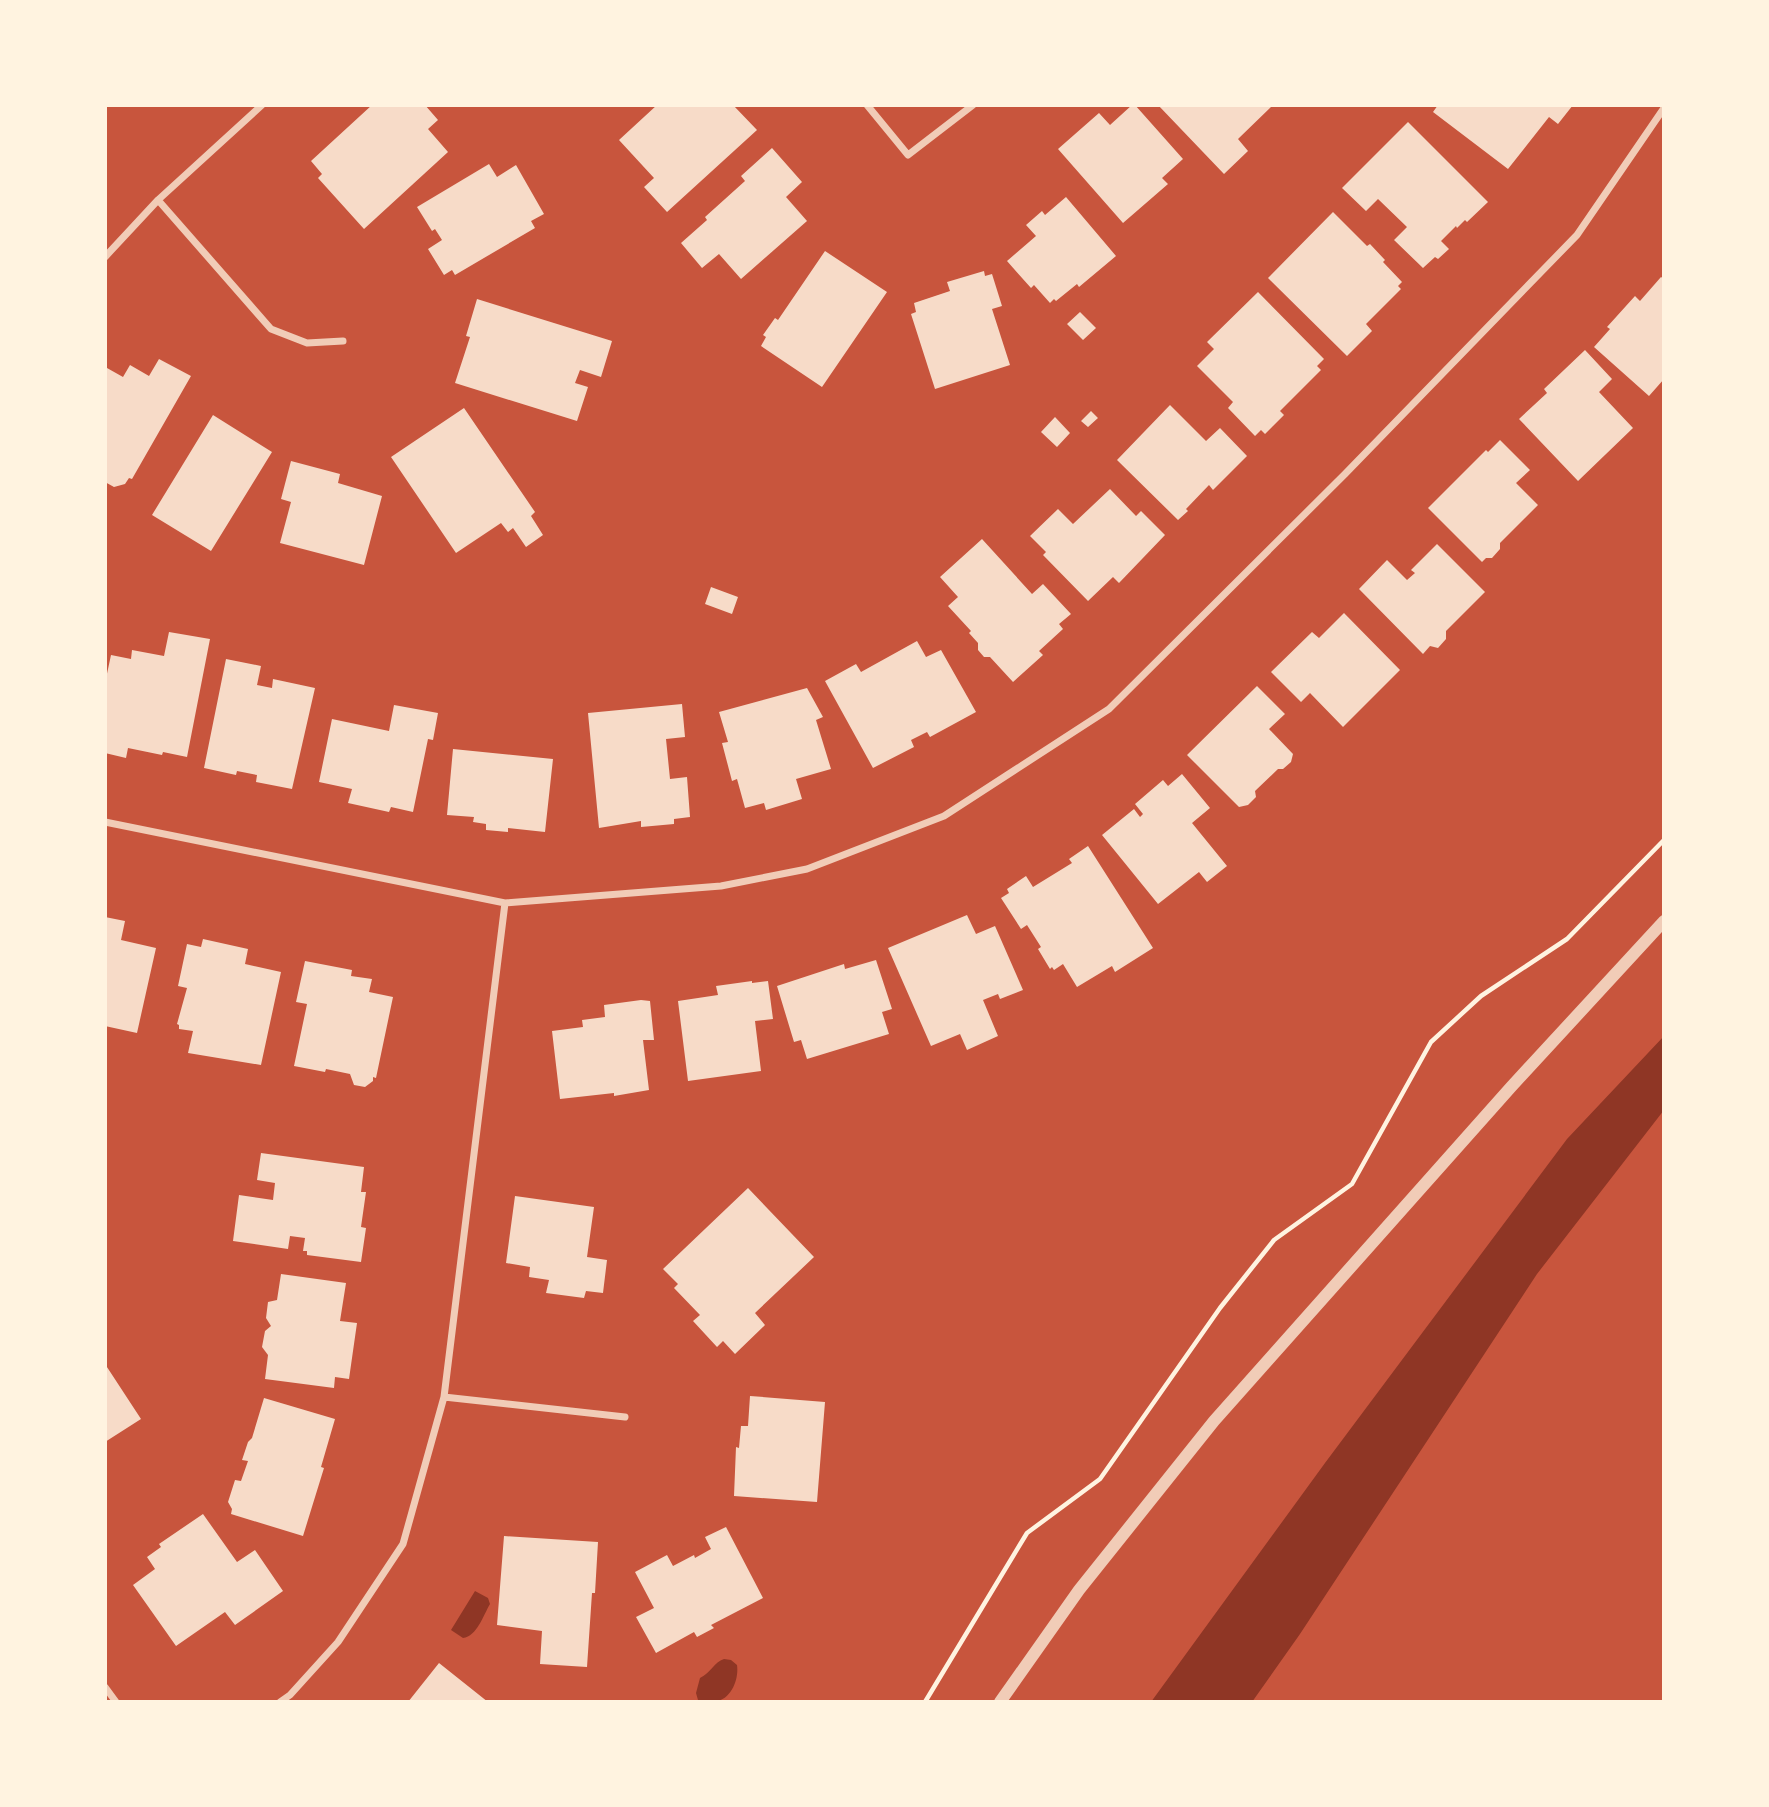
<svg xmlns="http://www.w3.org/2000/svg" width="1769" height="1807" font-family="'Varela Round',sans-serif">
	<style>
		.water { fill: #8f3625 }
		.building { fill: #f7dbc8 }
		.lines { fill: none; stroke-linecap: round; stroke-linejoin: round }
		.path { stroke: #fff3e0; stroke-width: 4.5 }
		.minor { stroke: #f1ccb7; stroke-width: 7 }
		.tertiary { stroke: #f1ccb7; stroke-width: 12 }
	</style>
	<rect width="100%" height="100%" fill="#c8553d"/>
	<path class="water" d="M1664,1036V1110L1537,1274L1300,1634L1252,1702H1151L1325,1463L1567,1139Z
		M475,1591L488,1598L490,1604C483,1616 477,1636 463,1638L451,1630Z
		M724,1659L731,1660L737,1665C739,1679 732,1699 715,1702C710,1703 704,1701 698,1700L696,1693L700,1678C711,1673 714,1662 724,1659Z"/>
	<path class="building" d="M372,105H425L438,120L428,129L448,152L364,229L318,178L322,174L311,161Z
		M657,105H733L757,130L667,212L644,187L654,178L619,140Z
		M1132,105H1135L1183,159L1162,178L1168,184L1123,223L1058,149L1099,113L1110,125Z
		M1158,105H1273L1238,139L1248,151L1224,174Z
		M1438,105H1470L1473,107L1474,105H1573L1558,124L1549,117L1508,169L1433,112Z
		M1408,122L1488,202L1467,222L1465,220L1457,228L1456,226L1441,241L1449,249L1438,259L1435,257L1423,268L1394,240L1407,227L1378,199L1366,211L1342,188Z
		M772,148L802,182L786,197L807,221L741,279L719,254L702,268L681,243L707,220L705,217L745,181L741,176Z
		M489,164L497,177L516,165L544,214L531,221L535,228L455,275L452,270L444,275L428,249L442,240L435,229L432,231L417,207Z
		M1066,197L1116,256L1079,287L1077,284L1056,301L1054,299L1050,303L1034,285L1031,288L1007,261L1036,236L1026,225L1042,211L1045,215Z
		M1333,212L1367,246L1370,244L1385,260L1383,262L1402,282L1398,286L1401,289L1366,324L1372,331L1347,356L1268,278Z
		M825,251L887,292L822,387L761,346L766,337L763,335L775,318L778,320Z
		M984,271L985,276L992,274L1002,306L992,309L1010,365L935,389L911,314L916,312L914,303L950,291L947,282Z
		M1661,277L1664,279V379L1649,396L1594,347L1610,329L1607,327L1635,296L1640,301Z
		M1258,292L1324,359L1317,366L1321,370L1280,411L1284,415L1265,434L1261,430L1255,436L1228,408L1233,402L1197,366L1214,349L1207,342Z
		M477,299L612,341L601,377L580,370L575,383L588,387L577,421L455,383L470,337L466,336Z
		M1080,312L1096,328L1083,340L1067,324Z
		M1585,350L1612,379L1599,392L1633,428L1578,481L1519,419L1547,393L1544,389Z
		M159,359L191,376L132,479L129,478L125,484L114,487L105,482V371L107,368L123,377L130,365L149,376Z
		M1170,405L1206,441L1220,428L1247,456L1213,490L1209,485L1186,509L1188,511L1178,520L1117,460Z
		M464,408L535,512L531,516L543,535L526,547L513,528L508,532L501,523L456,553L391,457Z
		M1091,411L1098,418L1088,427L1081,421Z
		M213,415L272,452L211,551L152,515Z
		M1055,417L1070,433L1057,447L1041,432Z
		M1500,440L1530,470L1516,483L1538,505L1500,543V549L1492,558H1486L1482,562L1428,508L1486,450L1488,452Z
		M291,461L340,474L338,483L382,496L364,565L280,543L291,502L281,499Z
		M1110,489L1136,516L1141,511L1165,535L1119,583L1113,577L1088,601L1043,555L1046,552L1030,536L1058,509L1073,524Z
		M982,539L1032,594L1043,584L1071,614L1059,624L1063,629L1039,651L1043,655L1013,682L990,657H984L978,650V643L969,633L971,631L948,606L958,597L940,577Z
		M1437,544L1485,592L1446,631V639L1438,648L1430,646L1423,654L1359,589L1387,560L1407,580L1415,573L1411,570Z
		M711,587L738,597L732,614L705,604Z
		M1344,613L1400,670L1343,727L1310,693L1301,702L1271,672L1312,632L1319,638Z
		M169,632L210,639L187,757L163,752L162,755L128,748L126,758L105,753V683L111,655L131,659L132,650L164,656Z
		M917,641L926,657L941,650L976,712L930,737L927,732L911,740L914,747L873,768L825,681L856,664L861,672Z
		M226,659L261,666L257,685L272,688L273,679L315,688L292,789L256,782L257,775L237,771L236,775L204,768Z
		M1257,686L1285,714L1269,729L1293,754L1291,762L1283,769H1278L1255,791L1256,797L1248,805L1239,807L1187,755Z
		M807,688L823,717L816,720L831,769L796,779L802,799L766,810L764,803L745,808L737,779L732,781L722,743L728,742L719,712Z
		M682,704L685,737L666,739L670,779L687,777L690,817L674,819V824L641,827V821L599,828L588,713Z
		M394,705L438,713L433,740L428,739L413,812L391,807L389,812L348,803L352,789L319,782L332,719L389,731Z
		M453,749L553,759L545,832L508,828V832L486,830V824L473,822L474,817L447,815Z
		M1182,774L1210,808L1192,823L1227,866L1207,882L1199,872L1158,904L1102,835L1134,809L1140,817L1143,814L1135,804L1163,780L1168,786Z
		M1088,846L1153,948L1115,972L1112,966L1077,987L1063,964L1054,970L1052,967L1050,969L1038,949L1041,947L1027,925L1021,929L1001,898L1009,893L1007,889L1026,876L1033,887L1072,863L1069,859Z
		M967,915L976,934L995,926L1023,990L1000,999L998,994L983,1000L998,1036L967,1050L960,1034L931,1046L888,948Z
		M105,917L125,921L121,940L156,948L137,1033L105,1026Z
		M203,939L248,949L245,964L281,972L261,1065L188,1053L193,1031L179,1029V1025L177,1024L187,988L178,986L187,944L201,947Z
		M876,960L892,1009L882,1012L889,1034L807,1059L801,1040L794,1042L777,986L844,964L845,969Z
		M305,961L352,970L351,976L372,979L369,992L393,997L376,1078L373,1077V1081L365,1087L354,1085L350,1074L326,1069L325,1072L294,1066L307,1004L296,1002Z
		M752,981V983L768,981L773,1019L755,1021L761,1071L688,1081L678,1001L718,995L716,986Z
		M641,1000L650,1001L654,1040H643L649,1090L614,1096V1093L560,1099L552,1031L583,1027L582,1020L605,1017L604,1005Z
		M261,1153L364,1167L361,1192H366L361,1227L366,1228L361,1262L307,1255V1251H303L305,1238L290,1236L288,1249L233,1241L239,1195L273,1200L275,1183L257,1180Z
		M748,1188L814,1257L755,1313L765,1325L735,1354L723,1341L717,1347L693,1321L700,1315L674,1288L678,1284L663,1269Z
		M515,1196L594,1207L587,1257L607,1260L603,1293L586,1291L584,1298L546,1293L549,1280L529,1277L530,1267L506,1263Z
		M281,1274L346,1283L340,1321L357,1323L349,1379L335,1377L334,1388L265,1379L268,1355L262,1347L265,1331L271,1326L266,1318L268,1302L277,1300Z
		M105,1364L141,1419L105,1442Z
		M750,1396L825,1402L817,1502L734,1496L736,1447L739,1448L741,1426H748Z
		M264,1398L335,1419L321,1467L324,1468L303,1536L231,1514L232,1509L228,1502L235,1480L241,1481L248,1461L242,1460L248,1442L252,1438Z
		M203,1514L237,1562L255,1550L283,1591L235,1625L225,1612L176,1646L133,1585L155,1569L147,1557L161,1547L159,1544Z
		M726,1527L763,1598L711,1625L714,1628L697,1637L694,1632L656,1653L636,1617L654,1608L635,1572L667,1555L673,1566L694,1555L695,1558L711,1549L705,1537Z
		M504,1536L598,1542L595,1593H592L587,1667L540,1664L542,1631L497,1625Z
		M439,1663L488,1702H408Z"/>
	<g class="lines">
		<path class="path" d="M925,1702L1027,1533L1100,1479L1220,1308L1274,1240L1352,1184L1431,1042L1481,996L1567,939L1664,840"/>
		<path class="minor" d="M867,105L908,155L973,105
			M158,200L271,329L307,343L343,341
			M105,257L158,200L262,105
			M105,822L505,903L721,886L807,869L944,816L1109,709L1345,474L1577,235L1664,108
			M444,1397L625,1417
			M105,1687L116,1702
			M280,1702L290,1695L338,1642L403,1544L444,1397L505,903"/>
		<path class="tertiary" d="M1000,1702L1079,1590L1214,1421L1511,1087L1664,921"/>
	</g>
	<rect width="1769" height="1807" fill="none" stroke="#fff3e0" stroke-width="214"/>
</svg>
